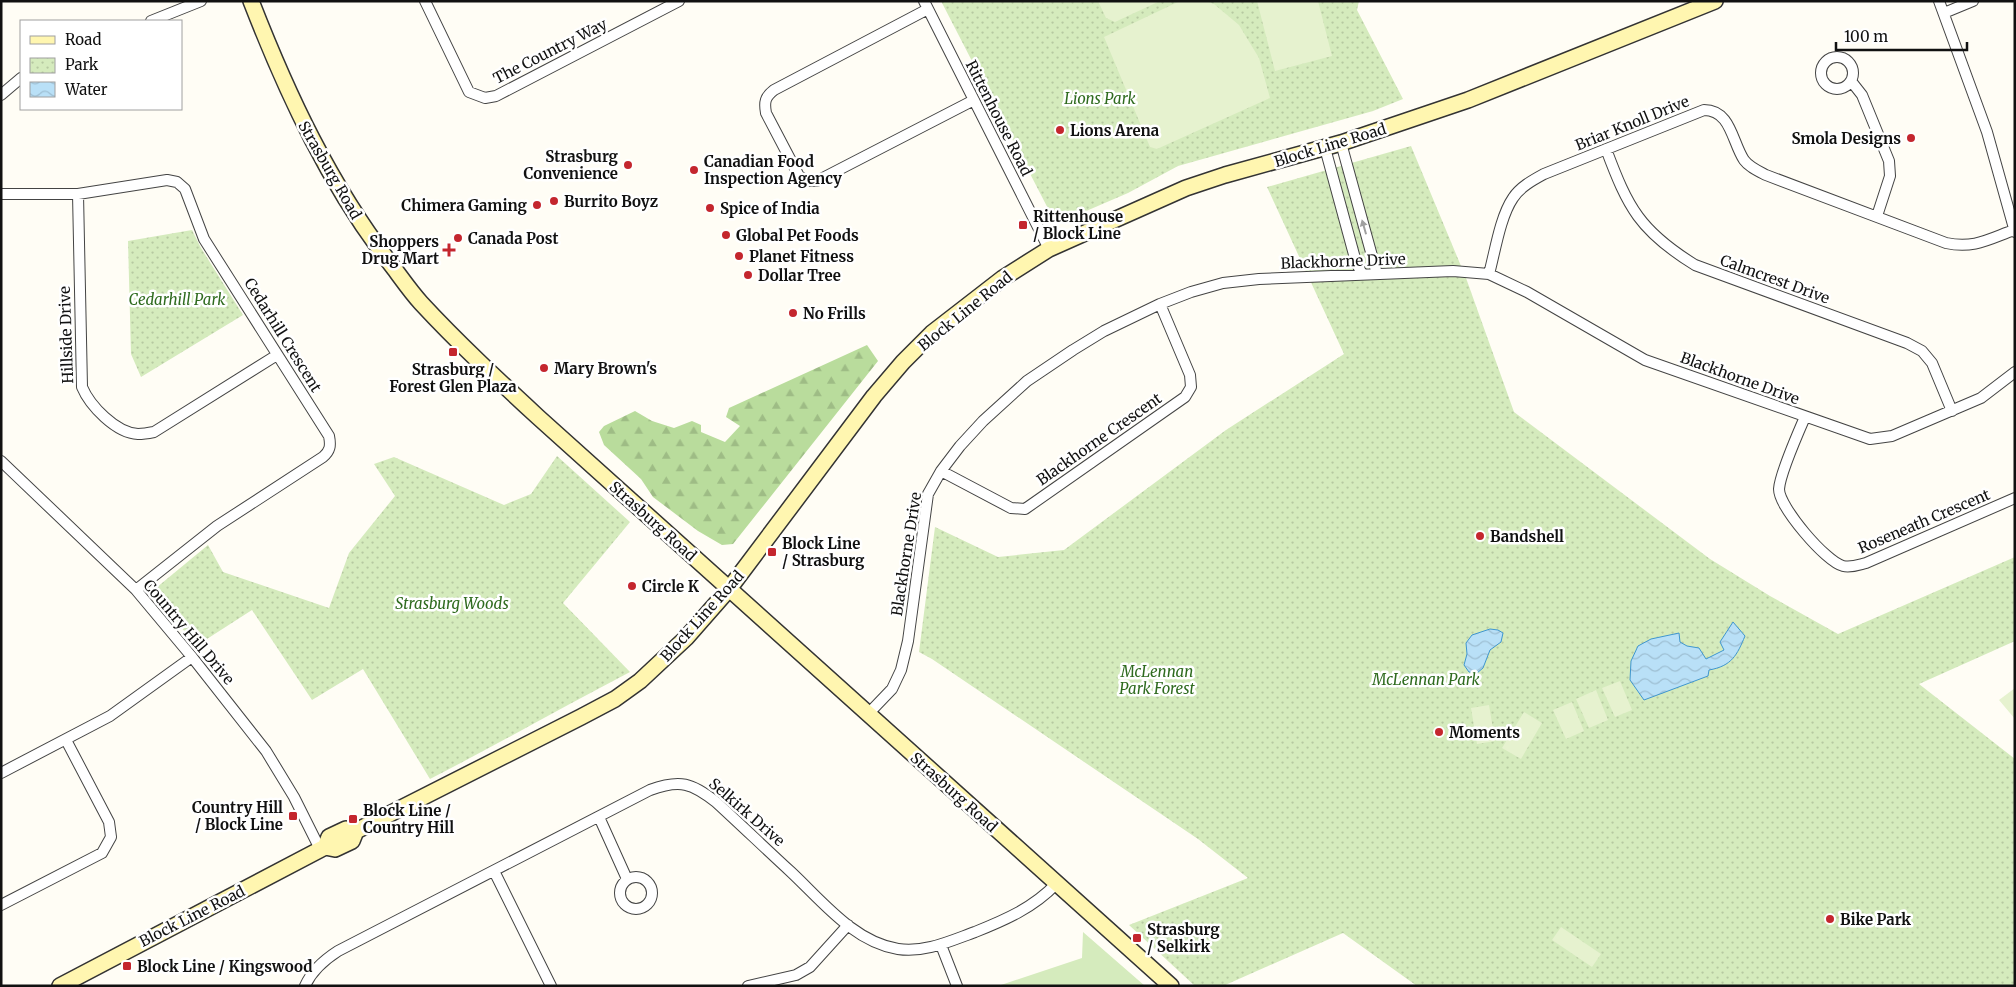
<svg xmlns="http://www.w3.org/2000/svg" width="2016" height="987" font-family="Merriweather,serif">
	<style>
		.grass { fill: #d5ebbd }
		.forest { fill: url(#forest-firs) }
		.park { fill: url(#park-dots) }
		.pitch { fill: #e6f2cf }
		.water { fill: url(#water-waves); stroke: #3f96cf }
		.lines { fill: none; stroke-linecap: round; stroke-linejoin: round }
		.street-casing { stroke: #444; stroke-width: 12 }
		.secondary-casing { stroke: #333; stroke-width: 18 }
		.street { stroke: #fff; stroke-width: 10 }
		.secondary { stroke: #fff6b0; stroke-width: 15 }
		.oneway { fill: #a0a0a0 }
		.poi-dot { fill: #c4262e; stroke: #fff; stroke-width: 2 }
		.labels { text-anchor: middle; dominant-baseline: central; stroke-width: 5; stroke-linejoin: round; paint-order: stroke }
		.street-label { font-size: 15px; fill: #111; stroke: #fff }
		.park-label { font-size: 15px; font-style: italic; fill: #2f6b1f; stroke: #fff }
		.poi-label { font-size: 15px; font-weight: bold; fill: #111; stroke: #fff; text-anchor: start }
	</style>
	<defs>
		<pattern id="forest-firs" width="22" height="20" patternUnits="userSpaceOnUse" patternTransform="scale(1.25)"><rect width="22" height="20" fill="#b9dc9c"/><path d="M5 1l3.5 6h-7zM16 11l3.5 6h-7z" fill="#9ebc85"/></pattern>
		<pattern id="park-dots" width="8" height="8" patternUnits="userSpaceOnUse" patternTransform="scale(1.25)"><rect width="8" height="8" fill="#d5ebbd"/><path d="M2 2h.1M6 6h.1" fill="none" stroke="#b6c8a1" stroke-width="1.8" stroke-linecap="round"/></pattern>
		<pattern id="water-waves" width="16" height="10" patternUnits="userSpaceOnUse" patternTransform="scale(1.25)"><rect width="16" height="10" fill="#b9e0f7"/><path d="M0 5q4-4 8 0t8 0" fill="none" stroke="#9ebfd3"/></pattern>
	</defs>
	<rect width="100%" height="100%" fill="#fffdf5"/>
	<path class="grass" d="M1083,932L1145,986H998L1082,958Z"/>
	<path class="forest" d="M867,345L878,361L733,544L722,545L698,531L653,497L641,479L604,445L599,432L604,426L635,411L652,421L674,428L692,421L701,425V432L725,442L740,426L726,417L729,408Z"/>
	<path class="park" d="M941,1H1359L1357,10L1403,99L1373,111L1178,166L1128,193L1056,224Z
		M1411,146L1466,278L1514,412L1710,559L1770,596L1838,634L2015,557V641L1919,684L2015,759V986H1417L1343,933L1223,986H1195L1129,925L1248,878L1198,839L932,659L919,652L935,527L998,557L1064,550L1226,430L1344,354L1267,187Z
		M192,230L201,248L243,315L141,377L131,354L128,241Z
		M557,456L630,522L563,603L630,672C563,707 498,744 430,779L363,669L312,700L252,610L196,646L154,593L156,588L208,545L223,572L329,608L349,553L395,496L374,464L394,457L504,505L531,494Z"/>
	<path class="pitch" d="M1098,1H1160L1115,22L1106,18Z
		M1180,1H1206L1214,4L1239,25L1259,58L1270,98L1157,149L1150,147L1104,37Z
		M1257,1H1318L1332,56L1275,71Z
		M1620,681L1632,710L1615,717L1602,688Z
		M2015,688V719L1999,700Z
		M1596,690L1608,720L1589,728L1576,699Z
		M1572,702L1584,731L1566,739L1553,710Z
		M1489,705L1495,741L1477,744L1471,708Z
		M1524,712L1542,723L1521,759L1502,748Z
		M1561,927L1601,954L1592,967L1552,940Z"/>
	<path class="water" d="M1733,622L1745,636C1737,655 1732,666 1709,670L1708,676L1644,700L1630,680L1631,661L1638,646L1651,639L1679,633L1680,642L1687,646L1699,648L1706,659L1724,650L1720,642Z
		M1490,629L1498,630L1503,633L1501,642L1490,650L1483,668L1477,673L1469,672L1464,665L1467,654L1466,643L1472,635Z"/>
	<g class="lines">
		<g class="street-casing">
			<path id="street" d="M425,1L469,92L485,98L496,96L679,1
				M924,1L1049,249
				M1939,1L1987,132L2015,232
				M928,9L774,90C765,97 764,102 766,113L799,176L807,181H817L974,100
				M1944,13L1973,1
				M151,21L201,1
				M1821 73a16 16 0 1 1 32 0a16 16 0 1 1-32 0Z
				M1851,81L1862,95L1889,161L1890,176L1877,216
				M1,95L21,78
				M1341,143L1377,274
				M1325,148L1356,262L1362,274
				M1606,149C1628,208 1640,231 1695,265L1907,343L1922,351L1932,363L1952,411
				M1,194H78L167,180L177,182L185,189L204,239L329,436C331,446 330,451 323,457L217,526L136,590
				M78,194L82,387C90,406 116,433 138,434C143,434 149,433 154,432L277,355
				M1489,274C1495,252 1500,217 1513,198C1520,187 1533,180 1544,174L1704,110C1731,110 1732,142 1744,160C1749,167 1758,171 1766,175L1946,243C1974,249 1989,239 2014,230
				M1805,417C1798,433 1780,474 1779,489C1779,507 1826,562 1843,566C1851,568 1858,565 1866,563L2015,498
				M1,461L136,590L192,657L266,751L294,797L320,849
				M941,471L1011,508L1025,509L1185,397L1191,387L1190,375L1160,304
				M869,713L892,689L901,670L908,641L928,494L941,471L960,446L983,421L1027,381L1073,350L1104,331L1160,304L1191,292L1223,283L1259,279L1453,271L1489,274L1527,292L1645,360L1870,439L1892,436L1981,398L2015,372
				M1,773L110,716L192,657
				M599,817L627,879
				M494,871L551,986
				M620 893a16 16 0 1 1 32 0a16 16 0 1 1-32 0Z
				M1,905L102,853L111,837L109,822L66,740
				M941,945L957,986
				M305,986C312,970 324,960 338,951L650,790C680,779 692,783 716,802C741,825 766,849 791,872C822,901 854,942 898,949C925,953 950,941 975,932C1005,920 1033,908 1056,884
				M748,986L796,975L810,967L848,925"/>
		</g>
		<g class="secondary-casing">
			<path id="secondary" d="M251,1C288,96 330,186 393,267C402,279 411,292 421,303C458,343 498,380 538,417L1171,986
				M325,847L335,849L352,841L356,831
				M60,986L325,847L329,837L346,829L356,831L581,717L615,699L640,681L686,638L729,589L874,396L903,362L932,333L1003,278L1049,249L1186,188L1225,175L1341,143L1468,100L1715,1"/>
		</g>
		<use href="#street" class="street"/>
		<use href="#secondary" class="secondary"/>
	</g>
	<defs><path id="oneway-solid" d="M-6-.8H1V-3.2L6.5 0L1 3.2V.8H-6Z" transform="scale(1.25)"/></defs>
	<use class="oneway" href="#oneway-solid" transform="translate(1364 227) rotate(-106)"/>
	<g class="poi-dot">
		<circle cx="1060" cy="130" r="5"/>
		<circle cx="1911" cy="138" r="5"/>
		<circle cx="628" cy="165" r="5"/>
		<circle cx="694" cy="170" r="5"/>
		<circle cx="554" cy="201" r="5"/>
		<circle cx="537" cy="205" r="5"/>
		<circle cx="710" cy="208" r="5"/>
		<rect x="1018" y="220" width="10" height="10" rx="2.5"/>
		<circle cx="726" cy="235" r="5"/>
		<circle cx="458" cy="238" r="5"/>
		<path d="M446.5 242.5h5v5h5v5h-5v5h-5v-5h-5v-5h5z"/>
		<circle cx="739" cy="256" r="5"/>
		<circle cx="748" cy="275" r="5"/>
		<circle cx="793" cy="313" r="5"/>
		<rect x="448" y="347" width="10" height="10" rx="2.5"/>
		<circle cx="544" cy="368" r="5"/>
		<circle cx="1480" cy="536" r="5"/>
		<rect x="767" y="547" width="10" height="10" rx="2.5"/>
		<circle cx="632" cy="586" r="5"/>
		<circle cx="1439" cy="732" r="5"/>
		<rect x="288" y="811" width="10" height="10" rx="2.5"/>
		<rect x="348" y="814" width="10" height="10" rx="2.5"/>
		<circle cx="1830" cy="919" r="5"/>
		<rect x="1132" y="933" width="10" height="10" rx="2.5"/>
		<rect x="122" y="961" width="10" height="10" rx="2.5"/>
	</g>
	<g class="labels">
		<g class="street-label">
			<text transform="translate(550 51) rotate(-27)">The Country Way</text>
			<text transform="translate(999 118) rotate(63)">Rittenhouse Road</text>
			<text transform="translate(1632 123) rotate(-22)">Briar Knoll Drive</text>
			<text transform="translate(1330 145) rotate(-17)">Block Line Road</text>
			<text transform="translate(330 170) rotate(60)">Strasburg Road</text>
			<text transform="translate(1343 261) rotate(-2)">Blackhorne Drive</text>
			<text transform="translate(1775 279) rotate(20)">Calmcrest Drive</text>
			<text transform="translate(965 311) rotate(-39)">Block Line Road</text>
			<text transform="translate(66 335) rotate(-92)">Hillside Drive</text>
			<text transform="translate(283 335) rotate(58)">Cedarhill Crescent</text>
			<text transform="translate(1740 378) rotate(20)">Blackhorne Drive</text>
			<text transform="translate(1099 439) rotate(-35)">Blackhorne Crescent</text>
			<text transform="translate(653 521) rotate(42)">Strasburg Road</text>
			<text transform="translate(1924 521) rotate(-23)">Roseneath Crescent</text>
			<text transform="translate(906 554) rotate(-81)">Blackhorne Drive</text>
			<text transform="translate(702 616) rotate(-48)">Block Line Road</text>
			<text transform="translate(189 632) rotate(50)">Country Hill Drive</text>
			<text transform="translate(954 792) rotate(42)">Strasburg Road</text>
			<text transform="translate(747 812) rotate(41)">Selkirk Drive</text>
			<text transform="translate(192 916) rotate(-27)">Block Line Road</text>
		</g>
		<g class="park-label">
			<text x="1100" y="98">Lions Park</text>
			<text x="177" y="299">Cedarhill Park</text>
			<text x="452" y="603">Strasburg Woods</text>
			<text x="1157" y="671">McLennan<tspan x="1157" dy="17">Park Forest</tspan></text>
			<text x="1426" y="679">McLennan Park</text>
		</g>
		<g class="poi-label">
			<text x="1070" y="130">Lions Arena</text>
			<text x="1901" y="138" text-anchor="end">Smola Designs</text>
			<text x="618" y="156" text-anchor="end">Strasburg<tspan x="618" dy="17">Convenience</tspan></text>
			<text x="704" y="161">Canadian Food<tspan x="704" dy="17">Inspection Agency</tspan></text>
			<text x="564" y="201">Burrito Boyz</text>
			<text x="527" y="205" text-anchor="end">Chimera Gaming</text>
			<text x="720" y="208">Spice of India</text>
			<text x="1033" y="216">Rittenhouse<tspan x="1033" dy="17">/ Block Line</tspan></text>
			<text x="736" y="235">Global Pet Foods</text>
			<text x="468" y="238">Canada Post</text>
			<text x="439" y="241" text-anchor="end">Shoppers<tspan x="439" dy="17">Drug Mart</tspan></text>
			<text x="749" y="256">Planet Fitness</text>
			<text x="758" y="275">Dollar Tree</text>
			<text x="803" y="313">No Frills</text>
			<text x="554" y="368">Mary Brown's</text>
			<text x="453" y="369" text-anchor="middle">Strasburg /<tspan x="453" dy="17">Forest Glen Plaza</tspan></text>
			<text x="1490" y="536">Bandshell</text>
			<text x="782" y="543">Block Line<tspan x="782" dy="17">/ Strasburg</tspan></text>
			<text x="642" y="586">Circle K</text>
			<text x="1449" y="732">Moments</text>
			<text x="283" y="807" text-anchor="end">Country Hill<tspan x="283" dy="17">/ Block Line</tspan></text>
			<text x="363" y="810">Block Line /<tspan x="363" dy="17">Country Hill</tspan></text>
			<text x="1840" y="919">Bike Park</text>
			<text x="1147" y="929">Strasburg<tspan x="1147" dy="17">/ Selkirk</tspan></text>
			<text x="137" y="966">Block Line / Kingswood</text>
		</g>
	</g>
	<rect width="2016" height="987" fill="none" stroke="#111111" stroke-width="5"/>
	<rect x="20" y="20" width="162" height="90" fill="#ffffff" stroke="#a0a0a0"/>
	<rect x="30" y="36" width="25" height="8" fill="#fff6b0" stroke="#a0a0a0"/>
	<text x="65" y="45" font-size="15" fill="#111111">Road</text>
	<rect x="30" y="58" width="25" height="15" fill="url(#park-dots)" stroke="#a0a0a0"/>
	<text x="65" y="70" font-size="15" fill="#111111">Park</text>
	<rect x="30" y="82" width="25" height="15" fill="url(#water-waves)" stroke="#a0a0a0"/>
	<text x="65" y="95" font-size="15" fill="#111111">Water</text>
	<path d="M1836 42v8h131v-8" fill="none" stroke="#111111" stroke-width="2.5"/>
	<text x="1844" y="42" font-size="15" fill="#111111" stroke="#ffffff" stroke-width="4" paint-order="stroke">100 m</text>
</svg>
